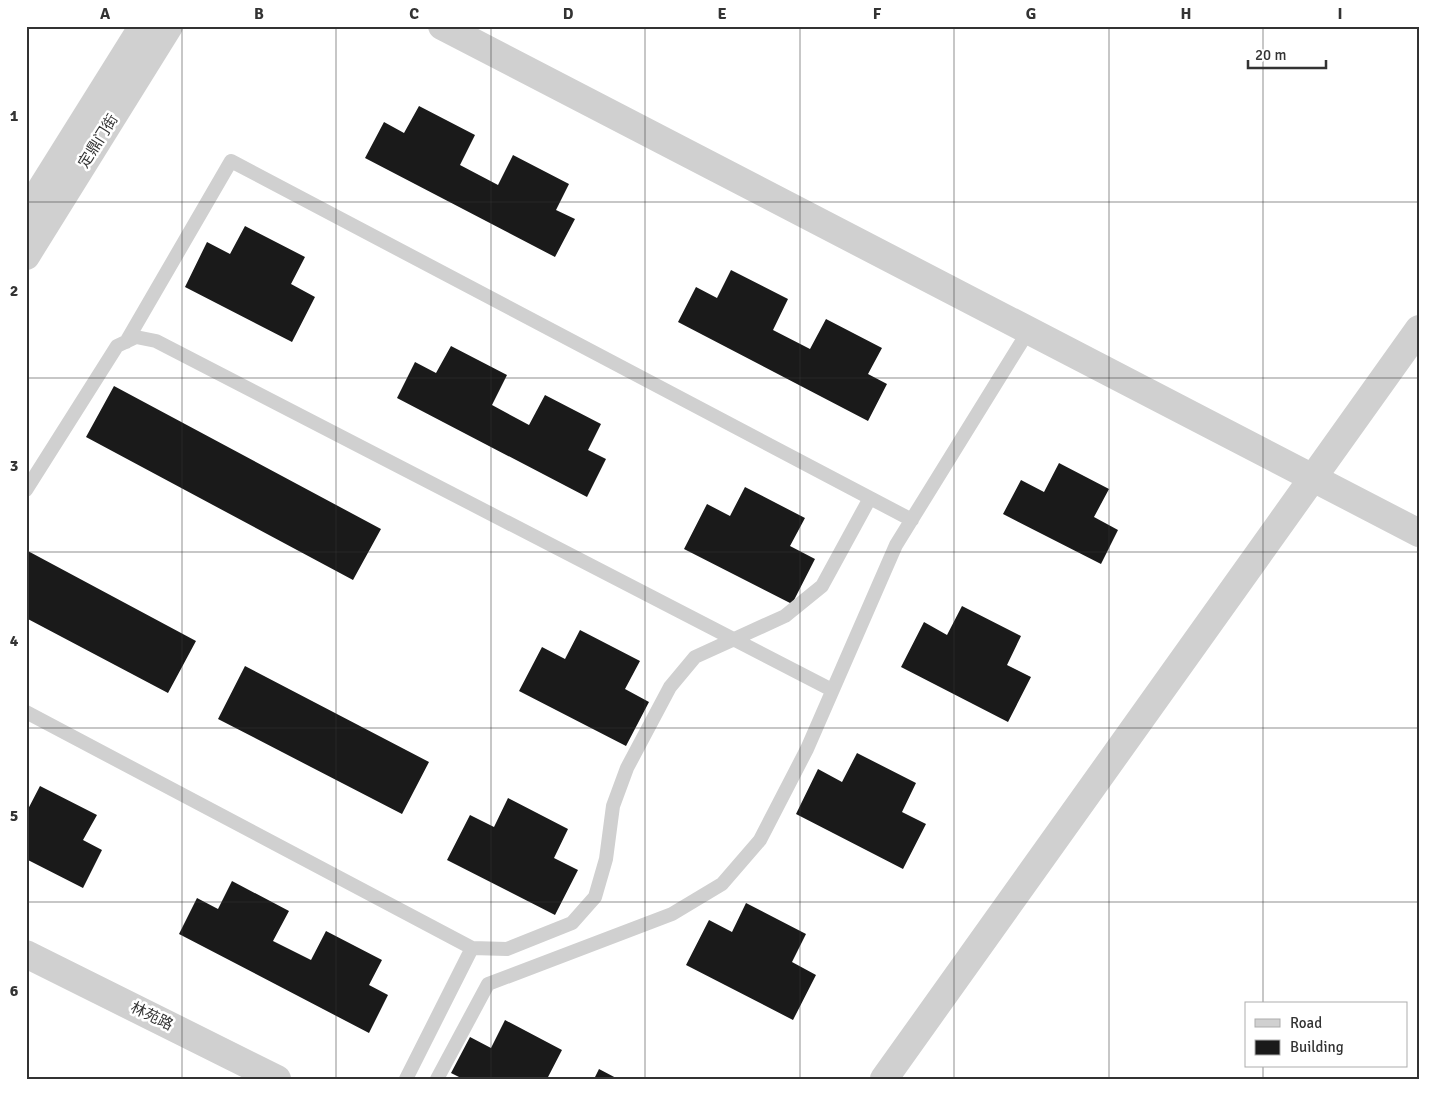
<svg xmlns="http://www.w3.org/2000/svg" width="1445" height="1105" font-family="Signika,'Noto Sans SC',sans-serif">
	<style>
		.building { fill: #1a1a1a }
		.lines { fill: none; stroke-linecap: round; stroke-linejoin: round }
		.service { stroke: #d0d0d0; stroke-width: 14 }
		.minor { stroke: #d0d0d0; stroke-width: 28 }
		.tertiary { stroke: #d0d0d0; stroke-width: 28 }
		.grid { fill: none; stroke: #333; stroke-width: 1; stroke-opacity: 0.55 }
		.labels { text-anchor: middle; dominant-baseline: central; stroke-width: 5; stroke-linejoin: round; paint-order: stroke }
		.street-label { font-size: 15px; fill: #333; stroke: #fff }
		.neatline { fill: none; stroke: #333; stroke-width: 2 }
		.grid-label { font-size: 16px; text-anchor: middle; font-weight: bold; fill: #333 }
	</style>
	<rect width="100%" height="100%" fill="#fff"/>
	<path class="building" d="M419,106L475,135L460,165L498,185L513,155L569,184L556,210L575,219L555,257L365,158L384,122L404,133Z
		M245,226L305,257L291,284L315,297L292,342L185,287L207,242L230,254Z
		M731,270L788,299L773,330L810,349L826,319L882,348L868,374L887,384L868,421L678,322L696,287L717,298Z
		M451,346L507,375L492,405L529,425L545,395L601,424L588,450L606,459L587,497L397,398L415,362L436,373Z
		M114,386L381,529L353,580L86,437Z
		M1059,463L1109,489L1094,517L1118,530L1101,564L1003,514L1021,480L1044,492Z
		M745,487L805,518L790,546L815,559L792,604L684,549L707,504L730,516Z
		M26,550L196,641L168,693L26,618Z
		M962,606L1021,636L1007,665L1031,677L1008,722L901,667L924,622L947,635Z
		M580,630L640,661L625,689L649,702L626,746L519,691L542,647L565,659Z
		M245,666L429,762L402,814L218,719Z
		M857,753L916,783L902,812L926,824L903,869L796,814L818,769L842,782Z
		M40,786L97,815L83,840L102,850L83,888L26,859V813Z
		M508,798L568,829L554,858L578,870L555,915L447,860L470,815L494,827Z
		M232,881L289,911L273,941L311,960L326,931L382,960L369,985L388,995L369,1033L179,934L197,898L218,909Z
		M746,903L806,934L792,962L816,975L793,1020L686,965L709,920L732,932Z
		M505,1020L562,1050L547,1079H463L451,1073L470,1037L491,1048Z
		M599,1069L618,1079H594Z"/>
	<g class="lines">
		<path class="service" d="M126,342L231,161L870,498
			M26,490L117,346L136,337L156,341L832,690
			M26,712L472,948L406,1079
			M472,948L507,949L572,923L595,897L606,859L613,806L627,768L670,687L695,657L785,616L822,586L870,498L912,520
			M437,1079L488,984L672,914L722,884L760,840L807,749L896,545L1029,330"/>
		<path class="minor" d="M442,26L1419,533
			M26,954L277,1079
			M884,1079L1419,329"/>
		<path class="tertiary" d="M26,213L143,26
			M26,256L169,26"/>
	</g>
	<path class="grid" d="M182,26V1079M336,26V1079M491,26V1079M645,26V1079M800,26V1079M954,26V1079M1109,26V1079M1263,26V1004M26,202H1419M26,378H1419M26,552H1419M26,728H1419M26,902H1419M1263,1066V1079"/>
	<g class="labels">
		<g class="street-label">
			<text transform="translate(98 141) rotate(-58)">定鼎门街</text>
			<text transform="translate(152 1016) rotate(26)">林苑路</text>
		</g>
	</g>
	<rect width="1445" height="1105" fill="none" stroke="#ffffff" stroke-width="55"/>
	<rect x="1245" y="1002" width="162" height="65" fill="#ffffff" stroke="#adadad"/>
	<rect x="1255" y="1019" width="25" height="8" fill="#d0d0d0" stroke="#adadad"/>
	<text x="1290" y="1028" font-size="15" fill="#333333">Road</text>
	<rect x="1255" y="1040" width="25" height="15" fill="#1a1a1a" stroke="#adadad"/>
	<text x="1290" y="1052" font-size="15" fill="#333333">Building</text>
	<path d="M1248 60v8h78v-8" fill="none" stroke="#333333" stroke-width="2.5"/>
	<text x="1255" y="60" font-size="15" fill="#333333" stroke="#ffffff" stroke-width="4" paint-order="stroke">20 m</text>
	<rect x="28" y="28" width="1390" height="1050" class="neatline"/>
	<g class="grid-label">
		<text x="105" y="19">A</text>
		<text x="259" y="19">B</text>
		<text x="414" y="19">C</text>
		<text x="568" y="19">D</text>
		<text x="722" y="19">E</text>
		<text x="877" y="19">F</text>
		<text x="1031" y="19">G</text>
		<text x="1186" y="19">H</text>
		<text x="1340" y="19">I</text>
		<text x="14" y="121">1</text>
		<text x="14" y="296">2</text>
		<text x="14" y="471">3</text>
		<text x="14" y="646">4</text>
		<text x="14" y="821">5</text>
		<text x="14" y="996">6</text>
	</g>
</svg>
